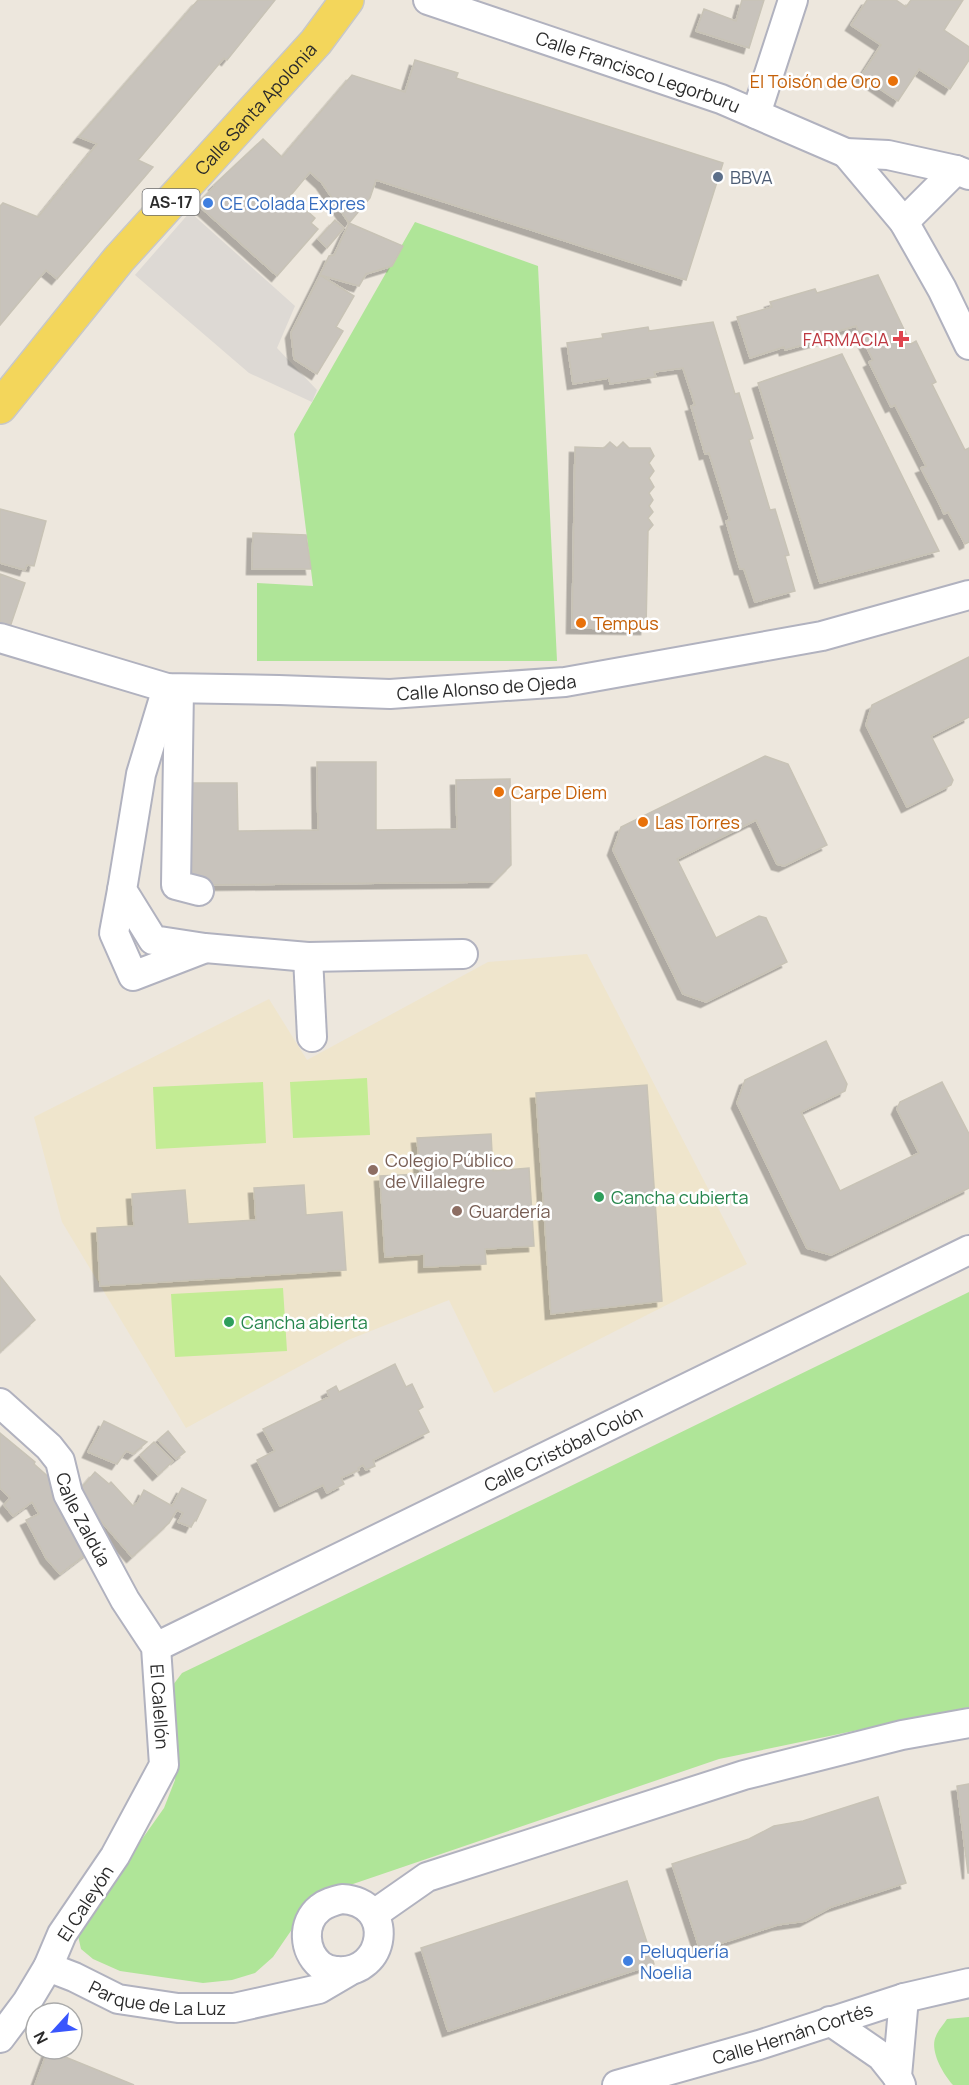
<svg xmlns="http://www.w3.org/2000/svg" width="969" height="2085" font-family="Manrope,sans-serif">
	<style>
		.education { fill: #efe5cc }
		.green { fill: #afe598 }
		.pitch { fill: #c3ec94 }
		.plaza { fill: #ddd9d4 }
		.building { fill: #c8c3bc; stroke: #c8c3b6; stroke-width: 1.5; filter: url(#shadow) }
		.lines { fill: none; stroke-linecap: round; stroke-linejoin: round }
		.minor-casing { stroke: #b1b2bf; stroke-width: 32 }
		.primary-casing { stroke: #c8c8c8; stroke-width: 36 }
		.minor { stroke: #fff; stroke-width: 28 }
		.primary { stroke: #f3d65b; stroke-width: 33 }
		.food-dot { fill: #e8710a; stroke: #fff; stroke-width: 2 }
		.service-dot { fill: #5c6f8a; stroke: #fff; stroke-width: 2 }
		.shop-dot { fill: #3f7fe0; stroke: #fff; stroke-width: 2 }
		.health-dot { fill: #e0444e; stroke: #fff; stroke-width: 2 }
		.education-dot { fill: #8d6e63; stroke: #fff; stroke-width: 2 }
		.leisure-dot { fill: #2e9e5b; stroke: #fff; stroke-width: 2 }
		.labels { text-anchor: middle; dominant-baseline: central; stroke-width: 5; stroke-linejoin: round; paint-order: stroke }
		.shield { fill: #fff; stroke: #6b6b6b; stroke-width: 1.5 }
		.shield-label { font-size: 16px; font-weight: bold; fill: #2b2b2b }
		.street-label { font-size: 18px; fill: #2b2b2b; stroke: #fff }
		.food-label { font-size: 18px; fill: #c56008; stroke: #fff; text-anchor: start }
		.service-label { font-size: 18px; fill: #4e5e75; stroke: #fff; text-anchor: start }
		.shop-label { font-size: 18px; fill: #366cbe; stroke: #fff; text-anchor: start }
		.health-label { font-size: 18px; fill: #be3a42; stroke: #fff; text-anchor: end }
		.education-label { font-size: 18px; fill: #785e54; stroke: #fff; text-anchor: start }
		.leisure-label { font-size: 18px; fill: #27864d; stroke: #fff; text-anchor: start }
	</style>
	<defs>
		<filter id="shadow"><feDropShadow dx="-5.5" dy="5.5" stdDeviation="0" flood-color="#0004"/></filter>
	</defs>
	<rect width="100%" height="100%" fill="#ede7dd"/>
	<path class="education" d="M587,954L747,1264L494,1393L449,1300L348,1340L186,1428L62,1222L34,1117L269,999L307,1060L488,962Z"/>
	<path class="green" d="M415,222L538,266L557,661H257V583L313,586L294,434Z
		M969,1292V1707L719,1759L353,1884L310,1903L273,1957L255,1973L232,1980L203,1983L120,1971L93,1959L81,1949L77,1931L164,1808L175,1780L177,1754L170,1689L182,1673L542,1500Z
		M969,2017V2085H953C943,2074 929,2050 936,2036C938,2030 944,2024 947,2019Z"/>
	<path class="pitch" d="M367,1078L370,1135L293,1138L290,1082Z
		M263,1082L266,1143L156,1149L153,1087Z
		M283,1288L287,1351L175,1357L171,1294Z"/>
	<path class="plaza" d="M190,212L295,306L277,348L317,390L312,402L249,373L135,275Z"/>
	<path class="building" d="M198,0H275L227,60L224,58L138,160L153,167L57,279L46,270L0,325V206L3,203L38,217L97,144L79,137Z
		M742,0H764L749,48L696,31L704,9L736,21Z
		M867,0H896L906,7L911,0H963L944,30L969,47V60L950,89L919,69L898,101L861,76L881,45L851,25Z
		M415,60L458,73L456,78L723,163L686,280L376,180L370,198L349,223L322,183L310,172L290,196L315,218L311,223L318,229L277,276L197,204L215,186L214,185L263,139L282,157L352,75L405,92Z
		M335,220L344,228L327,248L318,239Z
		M349,223L403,246L392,266L366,274L359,286L320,275L329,256L334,255Z
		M320,275L354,296L336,327L343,331L317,374L294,359L291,333Z
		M878,275L911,344L916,341L936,382L932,384L965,450L969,448V542L965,544L948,512L944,514L938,501L921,468L926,466L895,405L891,407L869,362L873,360L856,326L828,334L829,338L785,350L784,347L750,358L737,317L772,307L770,302L815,289L817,293Z
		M713,322L735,394L739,393L753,438L749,440L770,510L775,509L789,555L785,556L795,591L755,602L744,569H740L726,521L730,520L709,453L705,454L691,406L695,405L683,368L654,372L656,377L610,384L609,378L573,384L567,343L603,338L602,334L648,327L649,331Z
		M842,354L939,551L820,583L758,383Z
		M610,442L617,448L623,442L629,448H650L654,456L649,463L654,471L649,478L654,487L649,493L653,500L649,506L653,512L648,518L653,525L648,531L646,629L572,628L575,447L604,448Z
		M0,509L46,521L34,566L27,565L25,570L0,563Z
		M253,533L306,535L311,569H252Z
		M0,574L25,583L10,627L0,623Z
		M969,657V717L931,736L953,780L951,785L907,807L866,725L872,705Z
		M765,756L788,764L827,845L784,866L777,864L756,820L677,859L716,938L759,916L766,918L787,962L706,1002L683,994L613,850L621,827Z
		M317,762H376V830L457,829L456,780L510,779L511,865L494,882L202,885L185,869L184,783H237L238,831L318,830Z
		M826,1041L847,1084L845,1091L801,1112L840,1191L919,1153L897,1109L900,1102L942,1082L969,1134V1188L831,1255L807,1248L737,1103L745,1080Z
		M647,1085L662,1301L551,1314L536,1093Z
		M491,1134L493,1171L529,1168L534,1246L485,1249L486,1264L424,1267V1254L385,1257L380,1176L420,1174L417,1138Z
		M304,1185L306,1215L342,1212L346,1270L100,1286L97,1228L134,1226L132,1194L185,1190L188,1224L256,1220L254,1188Z
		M0,1276L35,1320L0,1352Z
		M395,1364L406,1387L412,1384L423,1407L418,1410L429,1432L373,1460L375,1466L366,1470L363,1465L358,1468L359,1470L341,1478L344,1484L327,1493L323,1485L280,1506L257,1460L275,1451L263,1429L329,1397L327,1391L336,1386L339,1392Z
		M104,1421L147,1442L133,1454L126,1451L117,1464L88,1452Z
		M168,1431L185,1452L176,1459L158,1440Z
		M0,1433L35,1462L34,1464L53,1481L90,1551L60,1574L46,1558L26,1520L39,1514L32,1502L13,1516L4,1505L10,1498L0,1488Z
		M154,1442L173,1461L158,1475L140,1455Z
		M95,1472L109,1484L111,1482L133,1506L138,1502L144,1490L172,1506L182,1488L206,1500L196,1521L195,1520L191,1527L178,1522L183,1513L177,1510L169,1523L132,1557L77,1493Z
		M969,1784V1873H968L957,1786Z
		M878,1797L906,1883L831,1907L805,1921L777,1925L700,1950L672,1864L749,1839L774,1826L803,1821Z
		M627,1881L654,1964L448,2031L421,1948Z
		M48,2050L134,2085H35Z"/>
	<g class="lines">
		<g class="minor-casing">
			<g id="minor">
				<path id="s1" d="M428,0L721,99L846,153L888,155L956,170L969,175"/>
				<path d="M756,114L793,0"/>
				<path d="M846,153L904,222L942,289L969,345"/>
				<path d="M904,222L956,170"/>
				<path id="s2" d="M0,638L167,688L279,690L390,694L565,682L822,636L969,595"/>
				<path d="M167,688L141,774L122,890L153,940L205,948L308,957L463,954"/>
				<path d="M179,689L176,885L199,891"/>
				<path d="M122,890L114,933L133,976L203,949"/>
				<path d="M308,957L312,1037"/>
				<path id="s3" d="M0,1403L49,1447L60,1461L68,1494L125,1600L156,1647L164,1765L115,1856L62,1934L48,1967L27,2002L0,2038"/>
				<path id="s4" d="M156,1647L969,1250"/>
				<path d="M342,1899C397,1902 386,1975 337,1971C331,1971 325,1969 320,1965C304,1951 301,1923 320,1908C326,1903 334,1901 342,1899Z"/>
				<path d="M374,1914L427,1877L744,1775L902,1735L969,1723"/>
				<path id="s5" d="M48,1967L74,1977L118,1999L178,2008H234L319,1989L348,1972"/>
				<path d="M830,2021L881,2056L897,2076"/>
				<path id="s6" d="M617,2085L759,2045L904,1998L969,1983"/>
				<path d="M901,2085L897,2076L904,1998"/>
			</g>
		</g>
		<g class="primary-casing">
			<g id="primary">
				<path id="s7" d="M0,407L119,259L316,42L347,0"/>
			</g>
		</g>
		<use href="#minor" class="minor"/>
		<use href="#primary" class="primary"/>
	</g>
	<g class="food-dot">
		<circle cx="893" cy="81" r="6"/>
		<circle cx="581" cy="623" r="6"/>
		<circle cx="499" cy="792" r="6"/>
		<circle cx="643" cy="822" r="6"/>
	</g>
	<circle class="service-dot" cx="718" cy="177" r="6"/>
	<g class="shop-dot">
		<circle cx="208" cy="203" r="6"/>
		<circle cx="628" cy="1961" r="6"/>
	</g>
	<path class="health-dot" d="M898 330h6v6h6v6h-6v6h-6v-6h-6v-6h6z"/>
	<g class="education-dot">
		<circle cx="373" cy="1170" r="6"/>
		<circle cx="457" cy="1211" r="6"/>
	</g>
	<g class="leisure-dot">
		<circle cx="599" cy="1197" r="6"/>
		<circle cx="229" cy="1322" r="6"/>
	</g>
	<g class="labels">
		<rect class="shield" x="142.5" y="189" width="57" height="26" rx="4.5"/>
		<g class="shield-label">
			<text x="171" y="202">AS-17</text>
		</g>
		<g class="street-label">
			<text stroke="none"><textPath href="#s1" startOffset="222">Calle Francisco Legorburu</textPath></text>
			<text stroke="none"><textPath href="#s7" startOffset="393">Calle Santa Apolonia</textPath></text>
			<text stroke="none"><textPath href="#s2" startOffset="494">Calle Alonso de Ojeda</textPath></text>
			<text stroke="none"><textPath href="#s4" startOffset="453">Calle Cristóbal Colón</textPath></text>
			<text stroke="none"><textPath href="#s3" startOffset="147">Calle Zaldúa</textPath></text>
			<text stroke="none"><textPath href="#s3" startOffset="354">El Calellón</textPath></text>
			<text transform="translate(85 1903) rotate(-57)">El Caleyón</text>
			<text stroke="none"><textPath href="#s5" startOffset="116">Parque de La Luz</textPath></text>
			<text stroke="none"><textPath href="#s6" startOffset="183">Calle Hernán Cortés</textPath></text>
		</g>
		<g class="food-label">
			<text x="881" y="81" text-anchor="end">El Toisón de Oro</text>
			<text x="593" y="623">Tempus</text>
			<text x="511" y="792">Carpe Diem</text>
			<text x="655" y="822">Las Torres</text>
		</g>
		<g class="service-label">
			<text x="730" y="177">BBVA</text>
		</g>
		<g class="shop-label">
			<text x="220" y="203">CE Colada Expres</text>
			<text x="640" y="1951">Peluquería<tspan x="640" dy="21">Noelia</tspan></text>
		</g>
		<g class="health-label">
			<text x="889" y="339">FARMACIA</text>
		</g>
		<g class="education-label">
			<text x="385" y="1160">Colegio Público<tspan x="385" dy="21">de Villalegre</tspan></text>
			<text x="469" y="1211">Guardería</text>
		</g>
		<g class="leisure-label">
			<text x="611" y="1197">Cancha cubierta</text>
			<text x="241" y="1322">Cancha abierta</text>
		</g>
	</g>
	<g transform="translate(54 2031) rotate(243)"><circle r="28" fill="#ffffff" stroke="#aaaaaa" stroke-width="1.5"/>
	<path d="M0-4.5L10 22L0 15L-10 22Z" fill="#3956fd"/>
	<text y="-9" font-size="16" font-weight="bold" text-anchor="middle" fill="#2b2b2b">N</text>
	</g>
</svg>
